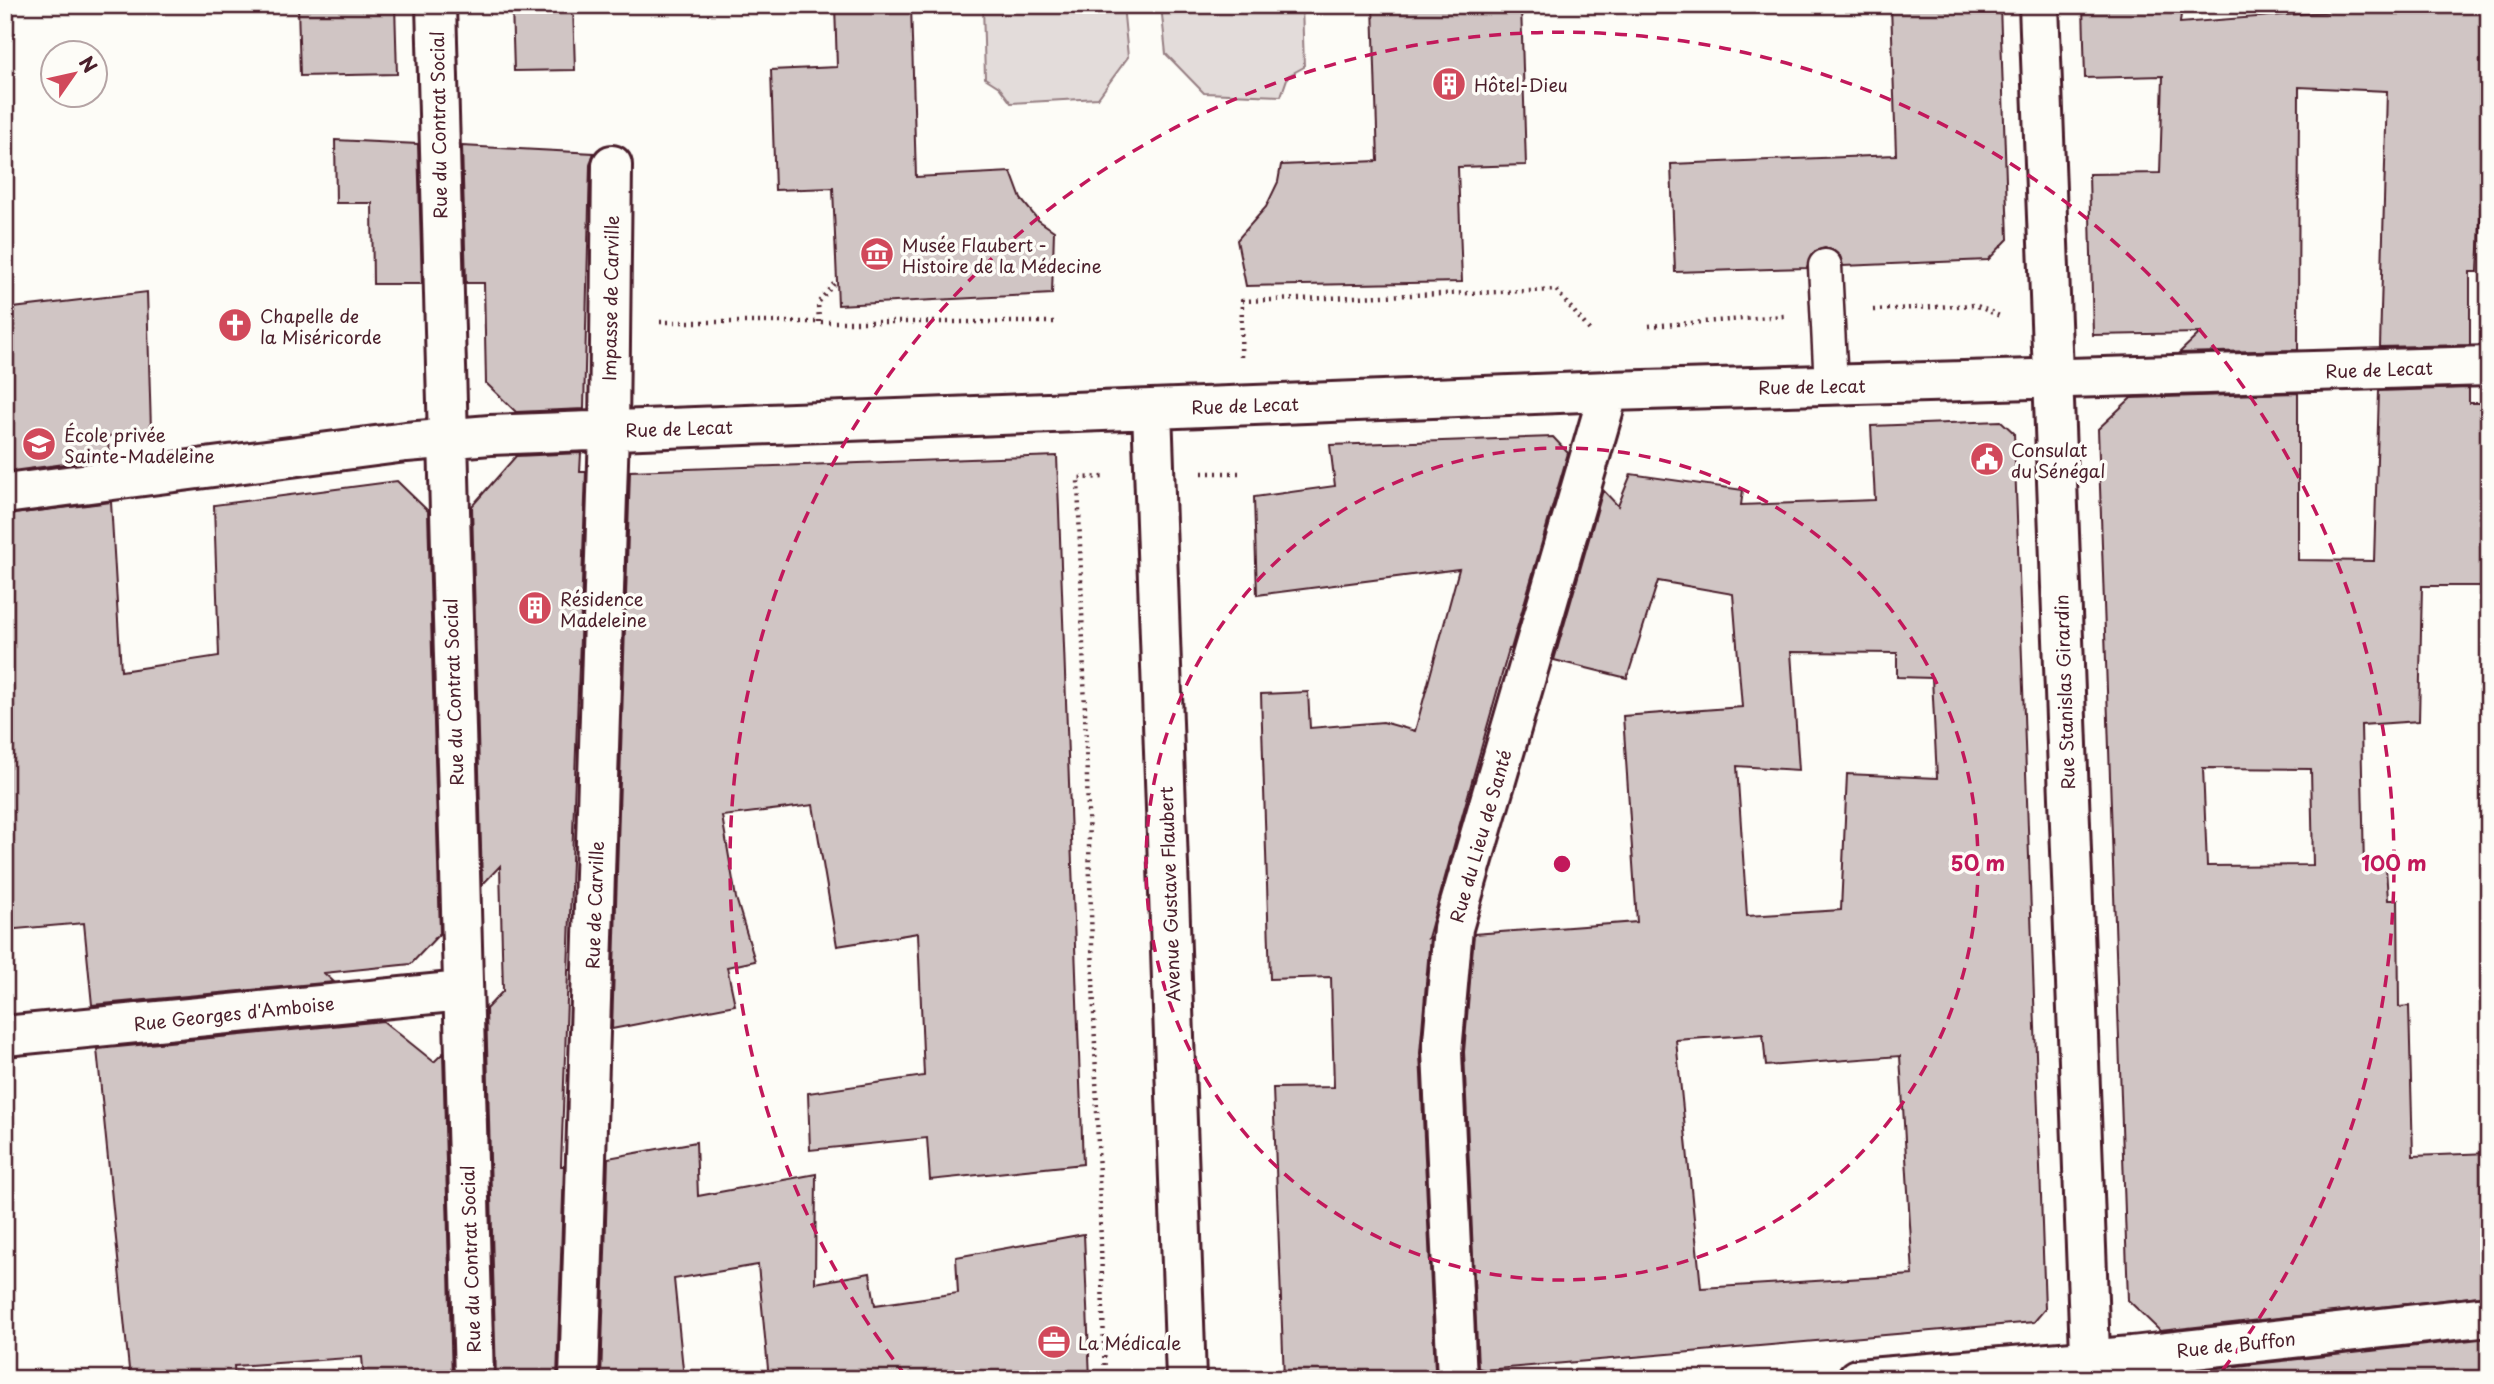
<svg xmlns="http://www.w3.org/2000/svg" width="2494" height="1384" font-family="'Playpen Sans',sans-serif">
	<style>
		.green { fill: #e3dcda; stroke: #967e82; stroke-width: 2 }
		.building { fill: #d0c5c4; stroke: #4a1f2b; stroke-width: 2; fill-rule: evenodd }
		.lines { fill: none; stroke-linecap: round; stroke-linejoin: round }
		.service-casing { stroke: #4a1f2b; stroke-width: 37 }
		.minor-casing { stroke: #4a1f2b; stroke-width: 44 }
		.tertiary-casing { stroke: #4a1f2b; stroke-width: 44 }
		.path { stroke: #4a1f2b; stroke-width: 4.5; stroke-dasharray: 2 5; stroke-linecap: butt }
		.service { stroke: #fdfcf7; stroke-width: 32 }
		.minor { stroke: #fdfcf7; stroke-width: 38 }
		.tertiary { stroke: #fdfcf7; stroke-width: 38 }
		.ring { fill: none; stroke: #c2185b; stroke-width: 3.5; stroke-dasharray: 12 9 }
		.labels { text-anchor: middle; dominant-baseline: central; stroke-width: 7; stroke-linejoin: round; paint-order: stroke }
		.poi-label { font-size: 18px; fill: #4a1f2b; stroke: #fdfcf7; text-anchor: start }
		.street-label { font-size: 18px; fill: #4a1f2b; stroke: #fdfcf7 }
		.centre { fill: #c2185b; stroke: #fdfcf7; stroke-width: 3.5 }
		.ring-label { font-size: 21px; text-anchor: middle; font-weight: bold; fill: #c2185b; stroke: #fdfcf7; stroke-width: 7; stroke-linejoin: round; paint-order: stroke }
	</style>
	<rect width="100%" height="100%" fill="#fdfcf7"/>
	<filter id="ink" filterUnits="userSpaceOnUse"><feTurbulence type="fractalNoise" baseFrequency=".0143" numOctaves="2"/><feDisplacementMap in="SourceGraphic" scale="14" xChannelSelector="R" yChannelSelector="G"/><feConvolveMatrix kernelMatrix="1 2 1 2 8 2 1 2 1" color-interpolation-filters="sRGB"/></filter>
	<g filter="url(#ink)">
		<path class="green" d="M983,5H1123L1128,57L1098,98L1011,103L999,87L985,78Z
			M1161,5H1302L1304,67L1288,76L1281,96L1204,93L1166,54Z"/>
		<path class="building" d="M298,5H395L397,74L300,76Z
			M512,5H573L575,70L514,71Z
			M835,5H911L916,177L1011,172L1021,199L1038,220L1054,231L1052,294L838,305L833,188L775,190L771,70L837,67Z
			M1373,5H1521L1526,165L1458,167L1462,282L1246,286L1237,240L1266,207L1278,182L1281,165L1378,161Z
			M1891,5H2000L2008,239L1988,260L1843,266L1840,256L1825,248L1815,251L1807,268L1675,272L1671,164L1896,155Z
			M2083,5H2182L2180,23L2414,5H2489V203H2481L2478,272H2470V345L2380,347L2387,91L2299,87L2298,350L2179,353L2200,333L2093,335L2089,174L2160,173L2163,76L2085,78Z
			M335,140L418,144L422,284H373L372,203H336Z
			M462,146L594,153L590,165L584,409L516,412L486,383L484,283H466Z
			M147,292L151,430L108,436L109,458L5,472V309Z
			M2469,388V403H2489V586H2422L2419,721L2361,725L2364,868L2386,867L2388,900H2398L2399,1007L2409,1006L2413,1156L2489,1153V1295L2160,1331L2128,1300L2098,429L2131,398L2298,393V560L2374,561L2379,391ZM2203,768L2311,769L2313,865L2207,866Z
			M2001,421L2014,433L2045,1309L2034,1322L1485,1370L1478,1368L1464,1052L1474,934L1637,922L1623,716L1742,707L1733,594L1658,581L1627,678L1554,660L1603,490L1618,506L1631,474L1743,490L1741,505L1875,500L1871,426ZM1791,652L1897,653V677L1932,678L1937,778L1847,774L1841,910L1747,916L1737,766L1799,770ZM1763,1034L1766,1066L1900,1056L1913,1275L1701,1288L1676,1040Z
			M1553,437L1568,453L1511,649H1509L1428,938L1430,937L1420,1053L1435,1370L1432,1374L1372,1379H1284L1273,1088L1334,1087L1331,977L1270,979L1261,694L1308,692L1310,728L1383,722L1415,731L1459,569L1257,595L1254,497L1335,486L1330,445Z
			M581,453L580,472H586L561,1166H564L557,1379H496L486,1009L503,991L500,866L482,885L472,506L516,456Z
			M1057,456L1083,1164L930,1180L927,1138L810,1150L808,1093L924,1076L918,933L837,946L813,805L722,816L736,898L755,961L727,967L735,1005L612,1029L630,471Z
			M397,481L428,511L440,933L411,964L324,973L334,982L92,1005L84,923L5,930V515L111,502L121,671L219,656L214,505Z
			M383,1021L434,1062L443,1053L452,1379H364L362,1357L234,1366L235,1379H130L97,1049Z
			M696,1142L698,1196L816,1174L815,1283L870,1273L875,1305L958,1293L956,1257L1084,1234L1090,1379H769L758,1265L674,1279L684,1379H601L608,1158Z
			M2489,1338V1379H2209L2200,1370Z"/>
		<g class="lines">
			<g class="service-casing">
				<path id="service" d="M1825,266L1831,386"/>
			</g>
			<g class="minor-casing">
				<path id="minor" d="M436,5L474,1379
					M1152,409L1186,1379
					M5,494L406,442L490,435L1609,391L2489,366
					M5,1036L462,991
					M579,1379L609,431L612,165
					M1457,1379L1442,1052L1453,928L1609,391
					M1857,1379L2132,1356L2489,1316"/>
			</g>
			<g class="tertiary-casing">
				<path id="tertiary" d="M2039,5L2091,1379"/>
			</g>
			<path class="path" d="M1873,310L1975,305L2002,317
				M660,322H1057
				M819,322L818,303L837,280
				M1649,326L1784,316
				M1241,357L1242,301L1556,290L1592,333
				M1202,473H1243
				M1105,1379L1078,478L1106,477"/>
			<use href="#service" class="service"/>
			<use href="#minor" class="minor"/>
			<use href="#tertiary" class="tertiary"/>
		</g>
	</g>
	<g class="ring">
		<circle cx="1562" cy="864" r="416"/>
		<path d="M906 1376A832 832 0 1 1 2218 1376"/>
	</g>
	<defs>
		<g id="building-disc" transform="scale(1.75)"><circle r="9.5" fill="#d1495b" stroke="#fdfcf7"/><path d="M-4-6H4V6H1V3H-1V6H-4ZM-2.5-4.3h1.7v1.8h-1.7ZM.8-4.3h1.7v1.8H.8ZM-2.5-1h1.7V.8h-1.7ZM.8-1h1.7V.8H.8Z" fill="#fff"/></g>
		<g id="museum-disc" transform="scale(1.75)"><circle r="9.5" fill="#d1495b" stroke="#fdfcf7"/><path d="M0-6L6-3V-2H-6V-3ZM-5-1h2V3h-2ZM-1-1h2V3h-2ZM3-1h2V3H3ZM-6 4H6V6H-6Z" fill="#fff"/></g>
		<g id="church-disc" transform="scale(1.75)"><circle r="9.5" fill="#d1495b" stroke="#fdfcf7"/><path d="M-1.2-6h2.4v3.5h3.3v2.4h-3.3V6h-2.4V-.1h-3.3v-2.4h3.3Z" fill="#fff"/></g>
		<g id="school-disc" transform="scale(1.75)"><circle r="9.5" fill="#d1495b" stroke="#fdfcf7"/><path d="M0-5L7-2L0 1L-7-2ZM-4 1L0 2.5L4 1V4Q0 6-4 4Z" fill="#fff"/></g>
		<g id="civic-disc" transform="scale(1.75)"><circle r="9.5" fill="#d1495b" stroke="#fdfcf7"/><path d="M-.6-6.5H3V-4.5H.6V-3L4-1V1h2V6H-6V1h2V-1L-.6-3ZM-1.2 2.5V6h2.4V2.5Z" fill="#fff"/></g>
		<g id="office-disc" transform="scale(1.75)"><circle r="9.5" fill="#d1495b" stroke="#fdfcf7"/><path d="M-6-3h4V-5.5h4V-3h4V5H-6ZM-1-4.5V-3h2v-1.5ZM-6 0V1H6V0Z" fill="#fff"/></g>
	</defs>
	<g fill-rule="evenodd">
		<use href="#building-disc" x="1449" y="84"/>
		<use href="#museum-disc" x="877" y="254"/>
		<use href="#church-disc" x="235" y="325"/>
		<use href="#school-disc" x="39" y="444"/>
		<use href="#civic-disc" x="1987" y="459"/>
		<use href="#building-disc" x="535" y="608"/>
		<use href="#office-disc" x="1054" y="1342"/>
	</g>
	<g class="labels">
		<g class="poi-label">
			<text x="1474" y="84">Hôtel-Dieu</text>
			<text x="902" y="244">Musée Flaubert -<tspan x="902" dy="21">Histoire de la Médecine</tspan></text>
			<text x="260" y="315">Chapelle de<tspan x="260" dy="21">la Miséricorde</tspan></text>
			<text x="64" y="434">École privée<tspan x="64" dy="21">Sainte-Madeleine</tspan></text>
			<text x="2011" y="449">Consulat<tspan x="2011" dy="21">du Sénégal</tspan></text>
			<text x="560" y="598">Résidence<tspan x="560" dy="21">Madeleine</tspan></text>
			<text x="1078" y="1342">La Médicale</text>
		</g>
		<g class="street-label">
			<text transform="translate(438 125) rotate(-91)">Rue du Contrat Social</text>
			<text transform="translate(610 298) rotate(-89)">Impasse de Carville</text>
			<text transform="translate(2379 369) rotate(-2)">Rue de Lecat</text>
			<text transform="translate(1812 386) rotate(-1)">Rue de Lecat</text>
			<text transform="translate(1245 405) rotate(-2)">Rue de Lecat</text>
			<text transform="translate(679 428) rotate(-2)">Rue de Lecat</text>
			<text transform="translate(453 692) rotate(-92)">Rue du Contrat Social</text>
			<text transform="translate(2064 692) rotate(-92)">Rue Stanislas Girardin</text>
			<text transform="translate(1480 836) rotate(-74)">Rue du Lieu de Santé</text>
			<text transform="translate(1169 894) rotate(-92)">Avenue Gustave Flaubert</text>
			<text transform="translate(594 905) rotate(-88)">Rue de Carville</text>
			<text transform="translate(234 1013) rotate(-6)">Rue Georges d'Amboise</text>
			<text transform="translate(470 1259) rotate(-92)">Rue du Contrat Social</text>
			<text transform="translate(2236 1344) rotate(-6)">Rue de Buffon</text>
		</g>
	</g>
	<circle cx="1562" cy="864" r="10" class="centre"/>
	<g class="ring-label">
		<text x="1978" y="871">50 m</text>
		<text x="2394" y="871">100 m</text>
	</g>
	<rect width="2494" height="1384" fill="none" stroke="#fdfcf7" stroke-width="28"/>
	<rect x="14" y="14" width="2466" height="1356" fill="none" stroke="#4a1f2b" stroke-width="2.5" filter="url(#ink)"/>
	<g transform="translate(74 74) rotate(56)"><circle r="33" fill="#fdfcf7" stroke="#b5a4a5" stroke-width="2"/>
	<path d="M0-5L12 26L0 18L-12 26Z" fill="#d1495b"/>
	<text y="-10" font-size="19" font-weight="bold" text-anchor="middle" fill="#4a1f2b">N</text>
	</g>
</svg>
